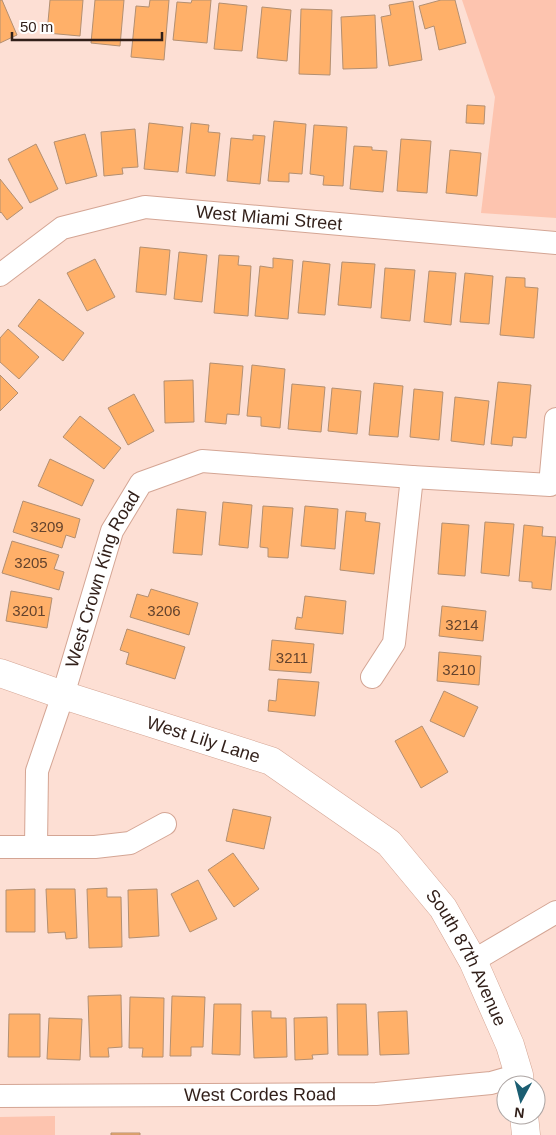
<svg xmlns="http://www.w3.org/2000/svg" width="556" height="1135" font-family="Helvetica,sans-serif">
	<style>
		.green { fill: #fdc4af }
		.building { fill: #ffb069; stroke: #b38f71 }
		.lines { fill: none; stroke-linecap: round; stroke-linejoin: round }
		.street-casing { stroke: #d4a594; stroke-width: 24 }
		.secondary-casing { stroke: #d4a594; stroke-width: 29 }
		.street { stroke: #fff; stroke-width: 22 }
		.secondary { stroke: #fff; stroke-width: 28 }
		.labels { text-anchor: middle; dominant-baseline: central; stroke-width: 4.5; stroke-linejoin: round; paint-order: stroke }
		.number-label { font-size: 15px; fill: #64432d }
		.street-label { font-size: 18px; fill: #311f19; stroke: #fff }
	</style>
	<rect width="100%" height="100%" fill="#fddfd4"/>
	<path class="green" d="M462,0H556V218L481,213L495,97Z
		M55,1116V1135H0V1117Z"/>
	<path class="building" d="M0,0H2L17,35L0,43Z
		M50,0H83L80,36L47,33Z
		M95,0H124L120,46L91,43Z
		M150,0H169L164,60L131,57L136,6L149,7Z
		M192,0H211L207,43L173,40L177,2L191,3Z
		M441,0H455L466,43L439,50L434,26L425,29L419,6Z
		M413,1L422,60L389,66L381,17L391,15L389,5Z
		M219,3L247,6L242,51L214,49Z
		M262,7L291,10L287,61L257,58Z
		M301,9L332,10L330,75L299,74Z
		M375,15L377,68L343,69L341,17Z
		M467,105L485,106L484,124L466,123Z
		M274,121L306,124L302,174L289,173V182L268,181Z
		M149,123L183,127L178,172L144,169Z
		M191,123L209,125L208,132L220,133L215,176L186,173Z
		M314,125L347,127L343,186L323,185L324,176L310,174Z
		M135,129L138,167L122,168L123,174L104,176L101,132Z
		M85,134L97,176L66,184L54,142Z
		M253,135L265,136L260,184L227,181L231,138L253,140Z
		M401,139L431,141L427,193L397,191Z
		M36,144L58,189L30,203L8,159Z
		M354,146L372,147V150L387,151L383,192L350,189Z
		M450,150L481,153L477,196L446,193Z
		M0,179L23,208L7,220L1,212L0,213Z
		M140,247L170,250L166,295L136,292Z
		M179,252L207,255L202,302L174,299Z
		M219,255L239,256L238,265L251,266L248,316L214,313Z
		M273,258L293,260L288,319L255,316L260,266L273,268Z
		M95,259L115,297L87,311L67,273Z
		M303,261L330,264L325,315L298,313Z
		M342,262L375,264L371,308L338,305Z
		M385,268L415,270L410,321L381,318Z
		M429,271L456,273L451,325L424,322Z
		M465,273L493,276L489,324L460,322Z
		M506,277L525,278V287L538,288L534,338L500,335Z
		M39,299L84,333L63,361L18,326Z
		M8,329L39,357L19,379L0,362V338Z
		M210,363L243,366L239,415L227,414L226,424L205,422Z
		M252,365L285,369L280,428L261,426V417L247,416Z
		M0,375L18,393L0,411Z
		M193,380L194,422L165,423L164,381Z
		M498,382L531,385L526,438L513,437L512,446L491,444Z
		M374,383L403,386L398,437L369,435Z
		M292,384L325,387L321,432L288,429Z
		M332,388L361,391L357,434L328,431Z
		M414,389L443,392L439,440L410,437Z
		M134,394L154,431L128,445L108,408Z
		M455,397L489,401L484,445L451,441Z
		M80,416L121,448L104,469L63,437Z
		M50,459L94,480L82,506L38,486Z
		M23,501L80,519L75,538L66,535L62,548L13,532Z
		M223,502L252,505L248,548L219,545Z
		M263,506L293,508L288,558L268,557V548L260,547Z
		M305,506L338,509L335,549L301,546Z
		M177,509L206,512L202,555L173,553Z
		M346,511L366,513L365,521L380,523L374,574L340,570Z
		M485,522L514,524L509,576L481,573Z
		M442,523L469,525L465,576L438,574Z
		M524,525L543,527L542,536L556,537L551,590L532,588V582L519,581Z
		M12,541L59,555L54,569L64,572L59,590L2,573Z
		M151,589L198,603L189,635L130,617L137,594L148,597Z
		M11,591L52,598L47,628L6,621Z
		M305,596L346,601L343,634L295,629L297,617L302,618Z
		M442,606L486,611L483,641L439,636Z
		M127,629L185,647L175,679L126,664L129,653L120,650Z
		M272,640L314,644L311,673L269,670Z
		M439,652L481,656L479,685L437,681Z
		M278,679L319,682L315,716L268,711L269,700L276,701Z
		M444,691L478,707L464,737L430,721Z
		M422,726L448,772L421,788L395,741Z
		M233,809L271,817L264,849L226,841Z
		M233,853L259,889L234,907L208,870Z
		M198,880L217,919L190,932L171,894Z
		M107,888V897H121L122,947L89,948L87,889Z
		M35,889V932H6V890Z
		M46,889H75L77,938L66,939L65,932L48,933Z
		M157,889L159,936L129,938L128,890Z
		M121,995L122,1047L108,1048L109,1057H90L88,996Z
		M172,996L205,997L203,1047H191V1056H170Z
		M130,997L164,998L163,1057H142L143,1048H129Z
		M214,1004H241L240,1055L212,1054Z
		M337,1004H366L368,1055H338Z
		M252,1011H271V1018H286L287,1057L254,1058Z
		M407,1011L409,1054L380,1055L378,1012Z
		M9,1014H40V1057H8Z
		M327,1017L328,1054L312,1055L313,1059L295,1060L294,1018Z
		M49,1018L82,1019L80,1060L47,1059Z
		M111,1133H140V1135H111Z"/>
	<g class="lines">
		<g class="street-casing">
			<g id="street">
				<path id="s1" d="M0,275L62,228L145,207L556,243"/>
				<path d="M372,677L394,643L412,477"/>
				<path id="s2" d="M36,846L37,771L63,695L112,531L141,483L202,461L412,477L550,485L556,419"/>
				<path d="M0,847H95L130,843L165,824"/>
				<path d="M473,961L556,912"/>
				<path id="s3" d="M0,1096L376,1094L491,1083L519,1075"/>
			</g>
		</g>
		<g class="secondary-casing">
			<g id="secondary">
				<path id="s4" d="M0,673L63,695L271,761L389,843L443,908L473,961L510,1045L519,1075L520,1085"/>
				<path d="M524,1115L526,1135"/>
			</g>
		</g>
		<use href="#street" class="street"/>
		<use href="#secondary" class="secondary"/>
	</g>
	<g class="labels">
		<g class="number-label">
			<text x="47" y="526">3209</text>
			<text x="31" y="562">3205</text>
			<text x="29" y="610">3201</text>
			<text x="164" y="610">3206</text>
			<text x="462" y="624">3214</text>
			<text x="292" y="657">3211</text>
			<text x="459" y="669">3210</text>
		</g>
		<g class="street-label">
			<text stroke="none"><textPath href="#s1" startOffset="288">West Miami Street</textPath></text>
			<text stroke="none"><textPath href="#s2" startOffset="278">West Crown King Road</textPath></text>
			<text stroke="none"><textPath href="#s4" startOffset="214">West Lily Lane</textPath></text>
			<text stroke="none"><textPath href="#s4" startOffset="568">South 87th Avenue</textPath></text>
			<text stroke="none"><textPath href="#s3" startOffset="260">West Cordes Road</textPath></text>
		</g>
	</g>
	<g transform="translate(521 1100) rotate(187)"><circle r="24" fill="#ffffff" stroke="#ada5a3"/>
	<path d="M0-4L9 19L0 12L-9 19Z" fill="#1b5e72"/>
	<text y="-8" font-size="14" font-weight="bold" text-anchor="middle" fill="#311f19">N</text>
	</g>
	<path d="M12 32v8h150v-8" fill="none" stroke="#311f19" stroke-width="2.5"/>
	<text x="20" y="32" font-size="15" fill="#311f19" stroke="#ffffff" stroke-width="4" paint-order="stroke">50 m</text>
</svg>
